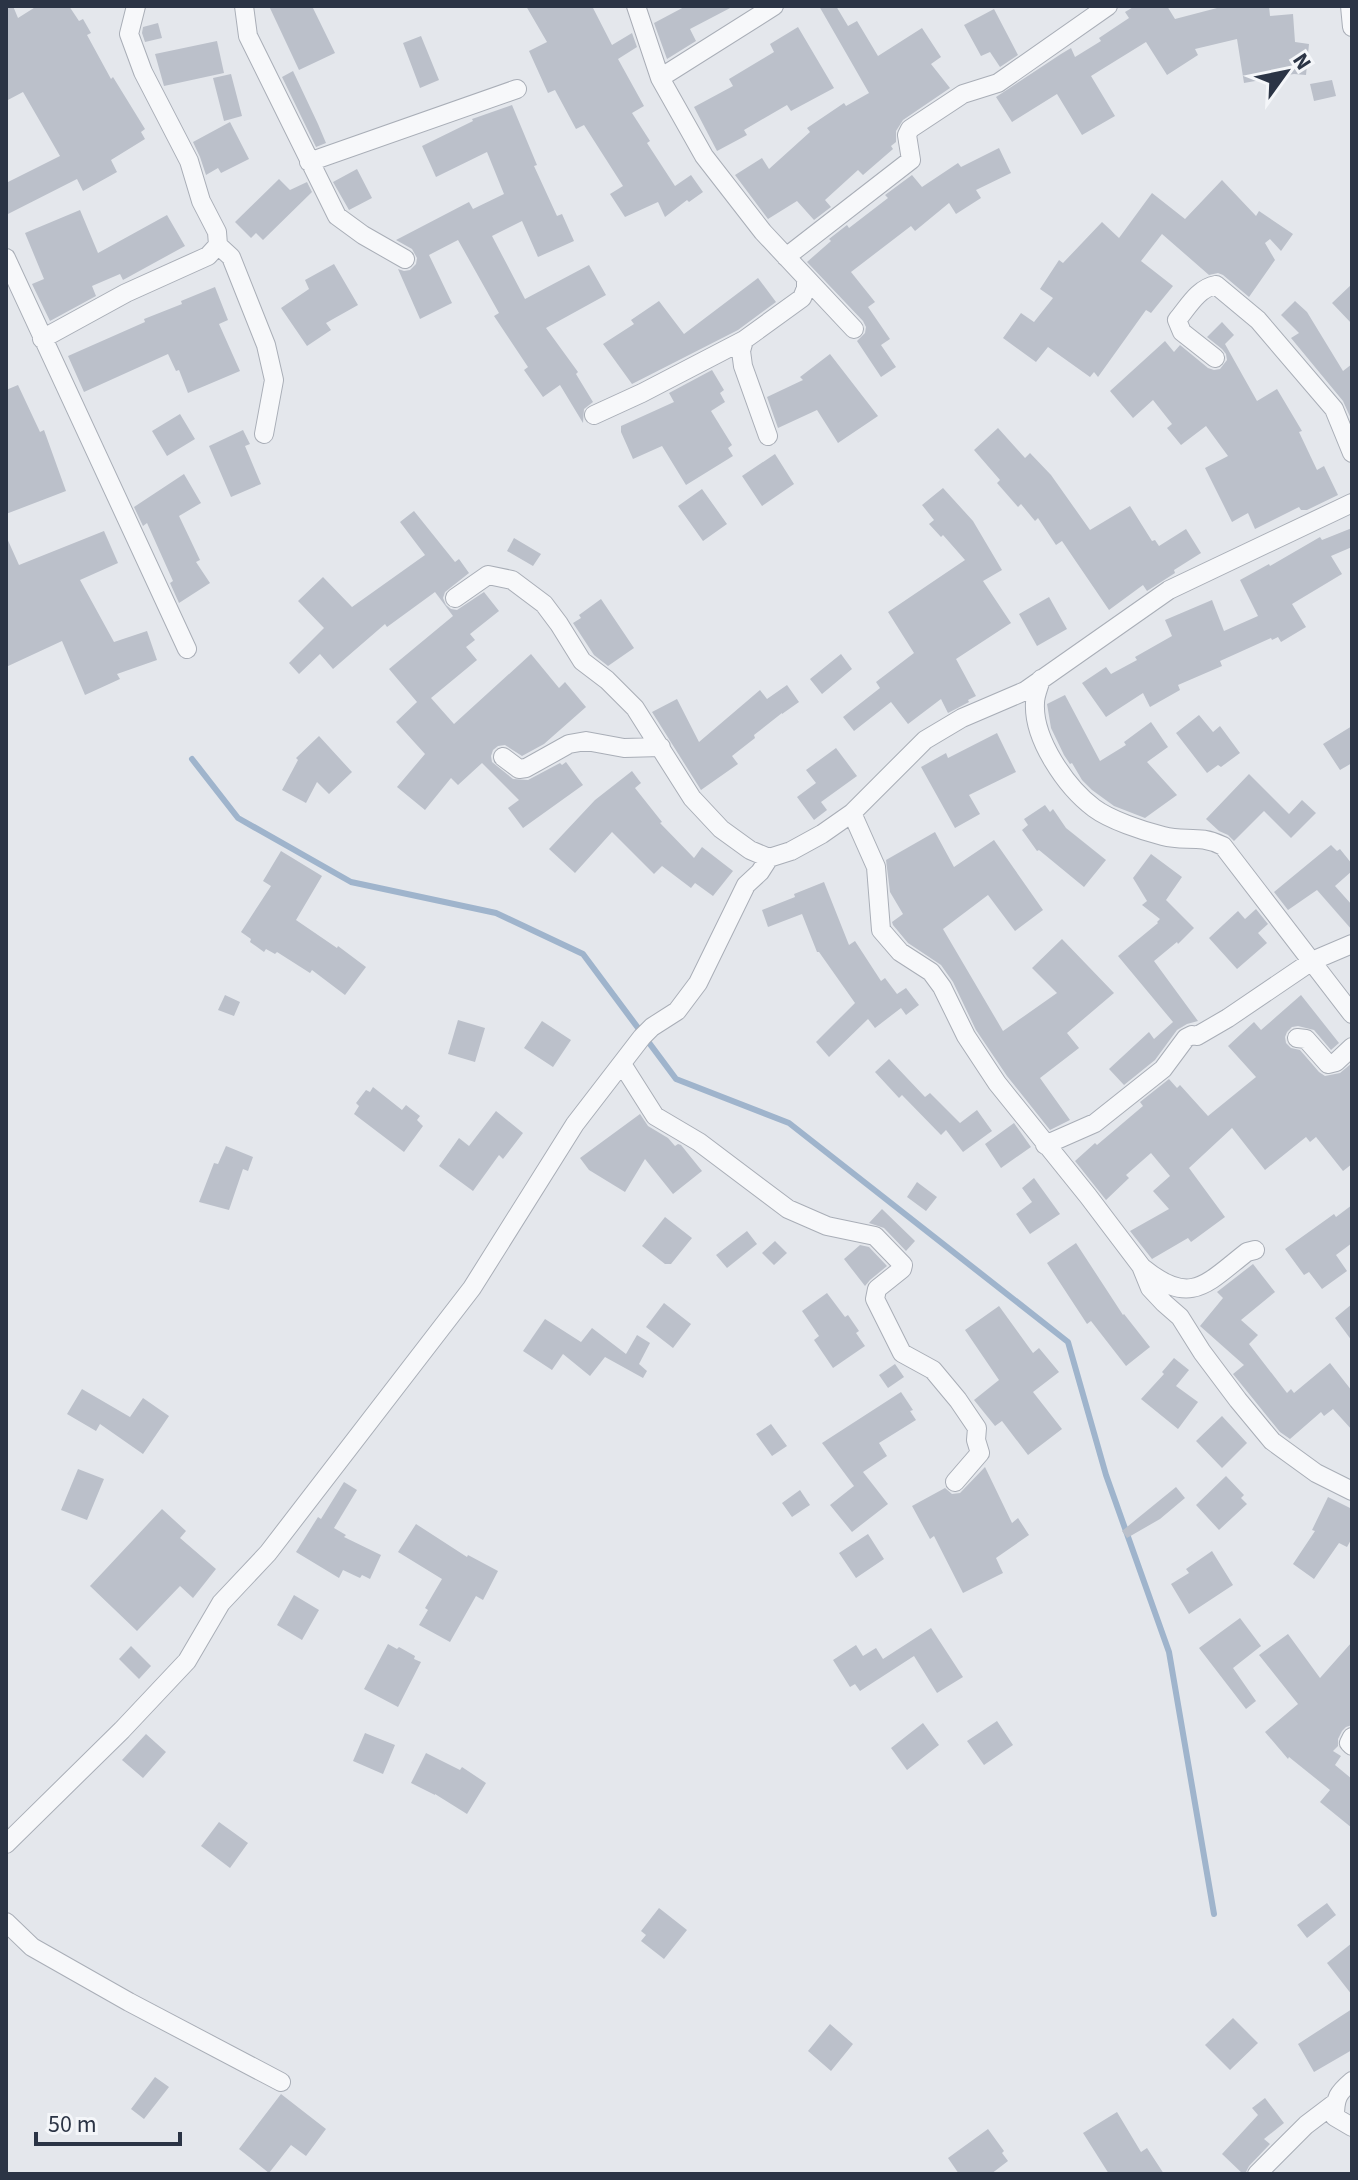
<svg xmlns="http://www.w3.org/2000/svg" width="1358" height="2180" font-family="'Source Sans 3',sans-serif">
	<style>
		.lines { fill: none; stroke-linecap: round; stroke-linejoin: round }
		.stream { stroke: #9fb4cc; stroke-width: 6 }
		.building { fill: #bbc0ca }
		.minor-casing { stroke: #a9aeb7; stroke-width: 20 }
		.minor { stroke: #f7f8fa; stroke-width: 18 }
	</style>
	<rect width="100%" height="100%" fill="#e4e7ec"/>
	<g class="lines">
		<path class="stream" d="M192,759L238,818L351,882L496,913L583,954L676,1079L789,1123L1068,1342L1106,1475L1169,1652L1214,1914"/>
	</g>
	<path class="building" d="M6,6H13L18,18L37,6H69L79,21L83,19L91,33L87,35L111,79L113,77L145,129L141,132L145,139L111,160L117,172L83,191L77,179L6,215V183L60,156L23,92L6,101Z
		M269,6H312L335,53L299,70Z
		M526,6H592L612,45L632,33L637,47L618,59L644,106L632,113L650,141L647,143L675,186L691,175L703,192L689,202L687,200L665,217L658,202L625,217L610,194L623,186L584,125L576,129L555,90L548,93L529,51L547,42Z
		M686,6H734L690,29L696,41L667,59L654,23Z
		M819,6H836L848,26L857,21L878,56L922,28L941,57L931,64L950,88L903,120L896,131V142L891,146L893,149L863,175L858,170L825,200L831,207L814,220L797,201L768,219L735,175L762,158L769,169L810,132L807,128L844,103L846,106L869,93Z
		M1135,6H1167L1175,19L1217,8L1247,6H1269L1270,16L1293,14L1295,42L1309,44L1306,75L1294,74L1244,83L1237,39L1195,49L1198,55L1167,75L1146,42L1091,76L1115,116L1082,135L1057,94L1012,122L996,97L1061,54L1071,48L1075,57L1101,41L1099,38L1129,18L1125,12Z
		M994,9L1018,55L1000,67L990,52L981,56L964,25Z
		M158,23L162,38L145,42L142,33L143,27Z
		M798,27L834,88L791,111L787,105L744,130L747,135L717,151L694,107L733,86L729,79L774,52L770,44Z
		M421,36L439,80L420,88L403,43Z
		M217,41L224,73L164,86L155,54Z
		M293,71L318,124L326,143L316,147L282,77Z
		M231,74L242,116L224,121L213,78Z
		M1332,80L1336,96L1314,101L1310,84Z
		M512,105L537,165L534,166L557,216L562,214L574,241L538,257L522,221L492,236L525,299L589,265L606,295L546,328L578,372L576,374L593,402L584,409L583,423L560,385L543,397L524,370L528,367L494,316L499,313L458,240L429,255L452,303L420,319L398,269L404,271L410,270L416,264L417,258L412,249L396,240L469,202L473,209L504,194L487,152L436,177L422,146L473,121L472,119Z
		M230,122L249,159L221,173L218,168L206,175L200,157L193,142Z
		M999,148L1011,173L976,190L981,198L956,214L949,203L915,231L911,226L851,272L875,302L868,307L890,339L881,345L896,367L881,377L857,341L865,333L866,327L863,321L807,262L831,241L829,239L847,225L849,228L888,198L885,195L912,175L922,187L958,163L961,167Z
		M357,169L372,198L349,210L333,182Z
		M279,179L290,190L307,182L312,192L263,240L256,233L251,238L235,222Z
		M1222,180L1256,216L1259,211L1293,234L1281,251L1270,239L1265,243L1275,260L1249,297L1223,275L1218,273L1209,275L1162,234L1141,261L1173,286L1151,313L1146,310L1098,377L1094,372L1090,377L1048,347L1036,362L1003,338L1021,313L1034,322L1053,298L1040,289L1059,260L1063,263L1102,222L1119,238L1152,193L1185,219Z
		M80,210L98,253L167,215L185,246L123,280L120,274L92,286L96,296L50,321L32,284L44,279L25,233Z
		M334,264L358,305L326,323L331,330L307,346L281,308L309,289L305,280Z
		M758,278L776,302L738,330L632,384L603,344L634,324L631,320L659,301L684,334Z
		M1352,284V324L1332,303Z
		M215,287L228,320L219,324L240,371L188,393L179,370L176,371L168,354L84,392L68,356L145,322L144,319L182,304L181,301Z
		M1295,301L1307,312L1343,371L1352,364V421L1343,401L1291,338L1299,333L1281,315Z
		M1222,322L1234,335L1225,344L1257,401L1277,389L1302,431L1299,432L1317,470L1324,466L1338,495L1307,510H1301L1299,507L1255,529L1248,513L1232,522L1205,468L1228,456L1206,426L1181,445L1167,428L1172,424L1153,400L1133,418L1110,391L1165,341L1174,352L1180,345L1208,368L1214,370L1220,369L1227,360L1226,354L1222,349L1207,337Z
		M830,354L878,416L838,443L817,410L778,428L767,397L803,380L800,377Z
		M712,370L724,390L720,393L725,402L711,411L732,445L728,448L733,456L686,485L662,446L633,459L621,432V426L674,402L669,393Z
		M18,385L40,432L44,430L66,491L6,514V390Z
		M180,414L195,439L167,456L152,431Z
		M998,428L1025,458L1030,453L1051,475L1090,530L1130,506L1152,541L1155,540L1159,546L1186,529L1201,553L1174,570L1175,573L1147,591L1143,585L1109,610L1062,541L1056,545L1038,518L1035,521L1021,504L1018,507L997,483L1000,480L974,450Z
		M243,430L250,444L245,446L261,484L231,497L209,446Z
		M775,454L794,484L762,506L742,476Z
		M184,474L201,503L179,516L200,560L196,562L210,583L179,603L170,583L173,581L147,523L143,526L134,507Z
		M943,488L973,521L1002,570L983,581L1011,623L956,659L976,696L968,700L969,702L948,713L941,699L908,724L891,702L854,731L843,717L880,688L876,682L914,653L888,612L965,560L943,535L941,537L929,524L934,520L922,505Z
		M702,489L727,524L703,541L678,506Z
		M414,511L455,562L459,559L469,573L445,592L443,598L446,605L451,609L457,610L484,592L499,611L470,634L475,640L466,647L477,660L431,698L454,724L531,654L559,688L565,682L586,707L544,744L522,756L505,745L498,746L493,750L491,756L492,762L513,779L528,780L560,763L562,765L566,762L583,785L523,828L508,808L519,800L482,763L458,785L451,778L425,810L397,787L425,754L396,722L417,702L389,669L453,616L435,592L387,627L385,624L333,669L320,654L299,674L289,663L324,628L298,601L323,577L352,607L425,555L400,522Z
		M1352,528V547L1331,556L1342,574L1292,604L1306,627L1281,642L1278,637L1272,640L1271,638L1220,661L1222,666L1178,685L1180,690L1150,707L1143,693L1106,717L1082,683L1106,667L1111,674L1137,660L1135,657L1172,636L1165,620L1212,600L1224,631L1258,616L1240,580L1269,564L1270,566L1320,537L1322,540Z
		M104,531L118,563L80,580L114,642L147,631L157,660L117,674L120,679L85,695L62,641L6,667V536L19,565Z
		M514,538L541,554L533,566L507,551Z
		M1049,597L1067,629L1037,646L1019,614Z
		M601,599L634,648L608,666L594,655L573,623L581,618L579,615Z
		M841,654L852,669L822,694L810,679Z
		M787,685L799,702L782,714V713L754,735L755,738L732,756L738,764L701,790L652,712L677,699L699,742L760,690L767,699Z
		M1065,695L1100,761L1126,745L1124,742L1151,722L1168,747L1147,762L1177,795L1145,818L1114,806L1092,790L1082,780L1072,763L1070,764L1064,755L1051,728L1047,704Z
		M1199,715L1213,732L1220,726L1240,753L1221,767L1218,765L1207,773L1176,733Z
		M1352,726V763L1340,770L1323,744Z
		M997,733L1016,772L969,795L980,814L955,828L921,767L946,753L948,758Z
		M319,736L352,772L329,794L317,782L306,803L282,790L298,760L296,758Z
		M836,748L857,776L821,802L827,810L814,820L797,797L816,783L806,770Z
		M632,771L641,783L635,788L662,822L660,823L694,858L702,847L733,871L713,896L695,883L691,888L662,866L654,874L612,832L575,873L549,849L595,800Z
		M1249,774L1289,814L1302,800L1316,813L1291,838L1264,811L1234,841L1228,835L1219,831L1206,819Z
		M1045,805L1050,812L1053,809L1066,828L1106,860L1084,887L1039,850L1037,851L1022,830L1028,825L1024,819Z
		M935,832L954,867L994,840L1043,910L1015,931L988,895L943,929L1003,1031L1057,993L1032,968L1062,939L1114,993L1067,1033L1079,1048L1040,1078L1070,1120L1050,1130L1007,1076L976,1030L953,982L941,965L908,943L893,925L892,922L903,914L890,892L886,860Z
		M1331,845L1337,851L1340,849L1352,864V871L1335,886L1352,905V930L1317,890L1288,910L1274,892Z
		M281,851L322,876L296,920L337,948L338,946L366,967L345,995L312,970L310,973L277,952L275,954L266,949L264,952L250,942L251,939L241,932L271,886L263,881Z
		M1151,854L1182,877L1166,900L1194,928L1178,944L1177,942L1154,961L1198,1021L1187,1024L1177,1030L1155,1060L1124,1085L1109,1069L1149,1032L1154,1039L1173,1022L1118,956L1158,923L1157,922L1160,919L1142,905L1147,901L1133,878Z
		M824,882L849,945L855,941L881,981L885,978L897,994L906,988L919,1005L906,1015L901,1008L875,1028L868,1019L829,1057L816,1042L855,1003L819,952H817L802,914L768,927L762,910L795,897L794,894Z
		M1256,909L1268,924L1258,933L1267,943L1237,969L1209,938L1238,911L1245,919Z
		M225,995L240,1002L234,1016L218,1010Z
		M1301,995L1339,1043L1331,1050L1314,1030L1298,1026L1292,1027L1287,1032L1285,1037L1286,1043L1291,1048L1300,1050L1319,1072L1325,1076L1340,1073L1352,1063V1164L1343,1171L1316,1137L1310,1142L1306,1137L1265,1170L1232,1128L1189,1168L1225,1217L1191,1242L1188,1238L1152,1259L1130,1231L1169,1209L1153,1191L1170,1176L1151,1153L1126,1175L1129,1178L1106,1200L1075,1161L1095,1143L1097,1145L1143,1106L1140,1102L1169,1079L1177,1088L1180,1085L1208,1116L1256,1077L1228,1046L1254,1022L1261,1030Z
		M458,1020L485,1028L475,1062L448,1054Z
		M542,1021L571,1040L553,1067L524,1048Z
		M889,1059L925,1097L930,1093L960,1123L977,1110L992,1131L963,1152L946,1130L941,1135L902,1095L899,1098L875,1072Z
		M373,1087L402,1110L406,1105L420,1116L417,1120L423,1126L404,1152L354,1114L359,1106L356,1103L366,1090L370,1092Z
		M496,1111L523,1133L503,1159L499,1155L473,1191L439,1166L459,1138L469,1146Z
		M640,1114L648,1126L668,1138L675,1146L678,1144L681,1145L702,1171L673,1194L645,1159L625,1192L589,1170L580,1158Z
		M1014,1123L1031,1147L1001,1168L985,1144Z
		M226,1146L253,1157L248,1171L243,1169L229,1210L199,1202L214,1163L218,1164Z
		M1034,1178L1060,1214L1030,1234L1016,1214L1032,1202L1022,1188Z
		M917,1182L937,1197L926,1211L907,1197Z
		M1352,1205V1243L1336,1255L1347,1271L1322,1289L1309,1272L1304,1275L1285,1249L1334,1214L1336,1217Z
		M882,1209L915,1241L906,1251L884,1228L869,1223Z
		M665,1217L692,1238L671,1264H665L642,1246Z
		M747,1231L757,1244L727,1268L716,1255Z
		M775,1241L787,1253L774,1265L762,1253Z
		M1076,1243L1123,1315L1124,1314L1150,1347L1126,1366L1091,1321L1087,1324L1047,1263Z
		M860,1245L869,1247L887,1266L870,1280L865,1286L844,1259Z
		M1253,1264L1275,1292L1241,1320L1258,1335L1249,1344L1287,1393L1291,1389L1294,1393L1330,1363L1352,1391V1430L1333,1409L1324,1416L1321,1412L1290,1439L1280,1432L1233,1374L1244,1365L1200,1326L1223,1298L1217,1292Z
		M827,1293L845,1317L848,1315L859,1331L856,1333L865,1346L833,1368L814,1340L819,1336L802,1311Z
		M664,1303L691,1324L673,1348L646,1327Z
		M1352,1304V1341L1335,1318Z
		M999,1306L1033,1353L1039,1348L1059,1372L1033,1392L1062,1429L1028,1455L1002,1421L995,1426L974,1400L999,1380L965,1330Z
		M545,1319L581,1342L592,1328L626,1354L637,1335L650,1343L639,1364L647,1371L643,1378L605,1357L590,1376L563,1354L552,1370L523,1351Z
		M1174,1358L1189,1370L1176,1386L1198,1402L1178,1429L1141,1399L1164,1374L1162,1372Z
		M895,1364L904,1377L888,1388L879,1375Z
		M82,1389L130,1417L143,1398L169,1416L143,1454L100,1424L96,1431L67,1414Z
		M901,1392L913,1410L910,1411L916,1420L879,1443L887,1456L863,1472L888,1504L852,1532L830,1505L854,1486L822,1443Z
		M1222,1416L1247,1443L1222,1468L1196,1441Z
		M771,1424L787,1446L772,1456L756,1434Z
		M985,1467L1012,1523L1018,1518L1029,1535L996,1558L1003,1573L963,1593L934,1536L930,1539L912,1506L945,1488L952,1494L960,1493Z
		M78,1469L104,1479L87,1520L61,1510Z
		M1226,1476L1244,1495L1241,1498L1247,1504L1219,1530L1196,1505Z
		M344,1482L357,1490L334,1528L346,1535L344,1537L381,1555L370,1579L362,1575L360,1578L343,1570L339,1578L296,1552L318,1517L321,1519Z
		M1176,1487L1185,1498L1160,1519L1127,1538L1122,1531Z
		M800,1490L810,1505L792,1517L782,1503Z
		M1328,1497L1352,1509V1538L1347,1547L1339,1543L1314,1579L1293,1564L1315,1531L1312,1530Z
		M162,1509L186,1531L180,1538L216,1569L193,1598L180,1586L137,1631L90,1586Z
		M416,1524L467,1557L468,1555L498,1571L483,1600L476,1596L450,1642L419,1625L428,1610L425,1608L442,1579L398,1552Z
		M868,1534L884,1559L856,1578L839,1553Z
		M1212,1551L1233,1585L1189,1614L1171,1584L1189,1573L1186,1569Z
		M294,1595L319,1610L302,1640L277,1625Z
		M1240,1618L1261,1646L1233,1668L1256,1701L1246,1709L1199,1648Z
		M931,1628L963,1677L937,1693L914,1656L860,1691L855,1684L850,1687L833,1660L856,1645L863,1656L876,1648L883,1659Z
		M1288,1634L1320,1678L1352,1642V1725L1346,1727L1342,1731L1338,1739V1746L1333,1751L1341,1756L1335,1765L1352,1779V1828L1320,1802L1330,1790L1289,1757L1288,1759L1265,1732L1298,1704L1259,1655Z
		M388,1644L397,1649L399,1647L415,1656L414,1659L421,1662L398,1707L364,1689Z
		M131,1646L151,1666L139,1679L119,1659Z
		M997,1721L1013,1745L984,1765L967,1741Z
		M923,1723L939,1745L907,1770L891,1748Z
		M365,1733L395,1745L383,1774L353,1761Z
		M146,1734L166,1752L143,1778L122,1760Z
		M426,1753L460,1770L462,1767L486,1783L467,1814L435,1794V1795L411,1783Z
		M219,1822L248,1843L230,1868L201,1846Z
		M1327,1903L1336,1915L1307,1938L1297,1925Z
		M659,1908L687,1930L664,1959L641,1941L646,1935L641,1931Z
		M1352,1943V1995L1327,1963Z
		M1352,2009V2050L1314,2072L1298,2044Z
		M1233,2018L1258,2043L1230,2070L1205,2045Z
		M830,2024L853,2044L831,2071L808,2051Z
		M155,2077L169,2087L144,2119L131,2109Z
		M281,2094L326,2129L306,2156L291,2145L269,2173L239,2149Z
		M1265,2098L1284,2123L1264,2139L1270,2144L1249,2166L1245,2174H1243L1222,2154L1258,2115L1252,2108Z
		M1117,2112L1141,2152L1147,2148L1164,2174H1109L1083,2133Z
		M988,2129L1004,2151L1002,2153L1008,2161L991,2174H959L948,2158Z"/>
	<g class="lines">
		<g class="minor-casing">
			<path id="minor" d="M244,6L248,36L337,216L363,235L405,259
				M636,6L660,78L704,156L763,232L854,329
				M1350,6L1352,27
				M660,78L774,6
				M309,162L517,89
				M218,245L231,257L266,345L274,380L264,434
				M786,257L911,160L907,135L910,129L963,94L998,83L1108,6
				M6,258L187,649
				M42,339L126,293L208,256L218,245L217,232L201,201L189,161L143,72L129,34L136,6
				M744,340L741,351L743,366L768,436
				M1215,358L1182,332L1177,320C1188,307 1198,288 1216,285L1258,320L1334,409L1352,453
				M594,415L642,393L744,340L802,298L806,288V279
				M455,598L488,575L512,580L544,604L559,624L582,661L607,680L635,708L692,798L721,829L750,850L769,858L791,851L822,834L852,813L925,740L962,718L1025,691L1169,590L1352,503
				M1041,679C1039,687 1035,695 1035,703C1033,739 1066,787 1094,808C1110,820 1143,831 1163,836C1185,842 1199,834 1223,846L1352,1014
				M503,757L519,769L526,768L569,744L586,741L624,748L661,747
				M852,813L876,867L881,930L900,952L931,972L942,987L966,1036L997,1083L1088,1196L1141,1266L1150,1288L1164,1303L1180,1317L1202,1352L1238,1400L1272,1441L1316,1473L1352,1491
				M1297,1038L1306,1039L1328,1064L1336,1062L1352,1047
				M622,1064L655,1116L699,1142L788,1209L827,1226L875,1236L903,1265L902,1269L877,1289L875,1299L902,1353L933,1370L958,1400L977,1428L976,1440L980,1453L955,1482
				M1045,1145L1095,1123L1163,1069L1186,1038L1192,1035L1197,1036L1228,1018L1312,961L1352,944
				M1143,1268C1191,1307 1206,1284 1247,1252L1255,1250
				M1352,1737L1349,1743L1352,1746
				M6,1844L122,1730L187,1661L221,1603L268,1553L472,1288L575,1124L642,1037L652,1027L677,1011L698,983L746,885L760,872L769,858
				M6,1922L32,1947L129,2002L281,2082
				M1352,2081C1338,2093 1335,2097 1335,2117L1352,2127
				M1257,2174L1306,2125L1335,2103"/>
		</g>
		<use href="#minor" class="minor"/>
	</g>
	<rect width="1358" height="2180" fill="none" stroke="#2b3445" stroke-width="16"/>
	<g transform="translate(1286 72) rotate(57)" stroke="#f4f6f9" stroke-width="6" paint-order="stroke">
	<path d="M0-6L14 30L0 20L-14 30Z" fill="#2b3445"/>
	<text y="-12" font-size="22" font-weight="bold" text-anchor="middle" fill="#2b3445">N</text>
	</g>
	<path d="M36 2132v12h144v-12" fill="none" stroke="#2b3445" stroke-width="4"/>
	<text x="48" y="2132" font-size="24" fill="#2b3445" stroke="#f4f6f9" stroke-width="6" paint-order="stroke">50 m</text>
</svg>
